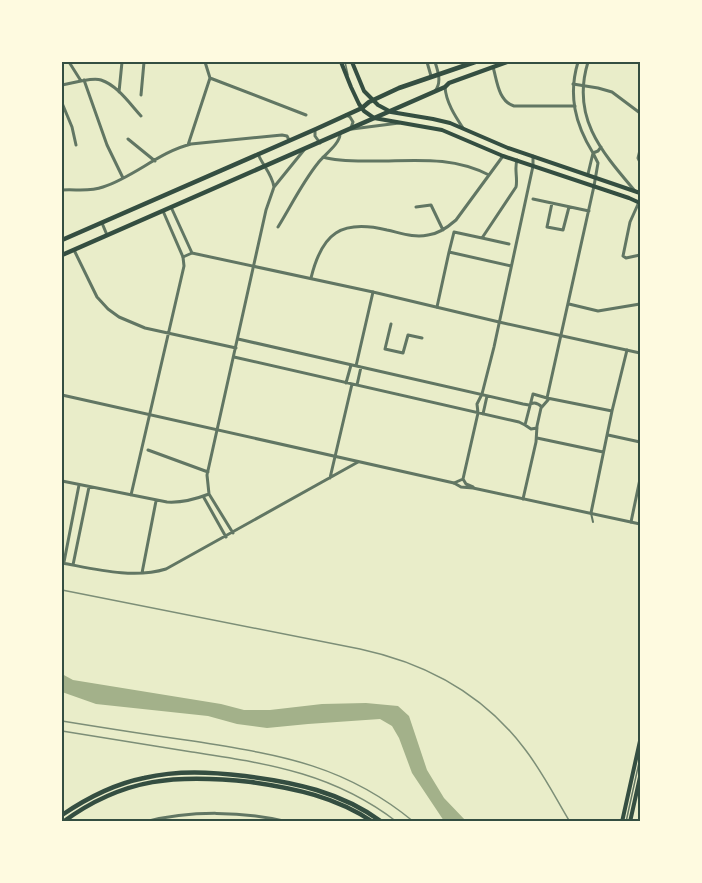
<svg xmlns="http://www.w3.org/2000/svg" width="702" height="883" font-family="Commissioner,sans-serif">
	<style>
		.water { fill: #a3b18a }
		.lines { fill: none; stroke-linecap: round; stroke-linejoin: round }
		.service { stroke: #617663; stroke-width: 1.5 }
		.pedestrian { stroke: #617663; stroke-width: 2 }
		.minor { stroke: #617663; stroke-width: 3 }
		.tertiary { stroke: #617663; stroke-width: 3 }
		.secondary { stroke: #344e41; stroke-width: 4 }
		.primary { stroke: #344e41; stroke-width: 4.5 }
		.trunk { stroke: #344e41; stroke-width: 4.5 }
		.rail { stroke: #7c8e77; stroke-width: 1.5 }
		.neatline { fill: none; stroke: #344e41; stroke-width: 2 }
	</style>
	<rect width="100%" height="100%" fill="#e9edc9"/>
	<path class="water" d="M62,674L73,680L221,704L244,710H270L322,704L366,703L398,706L409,716L427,770L444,798L466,821H444L412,773L399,738L392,726L380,719L308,724L267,728L237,724L208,716L96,704L62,692Z"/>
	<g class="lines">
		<path class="service" d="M345,62L348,75
			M626,822L640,758"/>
		<path class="pedestrian" d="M591,513L593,522"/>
		<path class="minor" d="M69,62L81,81C87,80 95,78 101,80C117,85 130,104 141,116
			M205,62L210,78
			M427,62L431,76
			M493,67C497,80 498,101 514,106H575
			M210,78L306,115
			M84,80L107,145L123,178
			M573,84L598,88L612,92L640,113
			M62,85L81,81
			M445,87C446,102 455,116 463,128
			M435,91C442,83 438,71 435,62
			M119,92L122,62
			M141,95L144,62
			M62,103L72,127L76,145
			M346,115L350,117L353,122L351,128
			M315,130V136L320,143
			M128,139L155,161
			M188,145L210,78
			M640,150L638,158L640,162
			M258,154C263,166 272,174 274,187
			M323,157C336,161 351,161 365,161C408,162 448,154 489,175
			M594,186L547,398L612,411
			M62,190C76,189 90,192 103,187C134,177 159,152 191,144L282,135L287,136L289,140
			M533,199L589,211
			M639,202L630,222L623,256L626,258L640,255
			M552,203L547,227L563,230L569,207
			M416,207L431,205L443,230
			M102,223L107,235
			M278,227C291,206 302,183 318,163C324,155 340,144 340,134
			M482,238L509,244
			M74,250L97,297L108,309L119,317L145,328L236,348
			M449,252L454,232L482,238L516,187C518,178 514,169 517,160
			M311,278C322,233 341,219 387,230C401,233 414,238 428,235C439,234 448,227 456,220L503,156
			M569,304L598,311L640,304
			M437,307L449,252L511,266
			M391,324L385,349L403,353L408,335L422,338
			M238,339L523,404L529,405C534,401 538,403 542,407
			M234,357L519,422L525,425
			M356,366L373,292
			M346,383L351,365
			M357,385L361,367
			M483,414L487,396
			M608,435L640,442
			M537,438L603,452
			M148,450L208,472
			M330,478L352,384
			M463,479L466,484L473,487
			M62,481L167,502C181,503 196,499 209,494
			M454,483L463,479L478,413L477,404L482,394L494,347L533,166V156
			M131,495L184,266L183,257
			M203,496L226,537
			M523,499L536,442L537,426L541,408L548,400L547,398L533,394L525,425L531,429L537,428
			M591,513L612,411L627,350
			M631,522L640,479
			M233,533L209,494L207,475L266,210L274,187L304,150
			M64,562L79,485
			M62,563C95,569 133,579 166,569L358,462
			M73,565L89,487
			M142,573L156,501
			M145,822C190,810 243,811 288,822"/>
		<path class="tertiary" d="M578,62C568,95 575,124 593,153L588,174
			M588,62C571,117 601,151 635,191
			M352,129L399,123
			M594,186L598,163L593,153L598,151L601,147
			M171,207L192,253
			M163,211L183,257L192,253
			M192,253L373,292L499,322L640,353
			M62,395L454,483L461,487L473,488L640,524"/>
		<path class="secondary" d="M341,62L351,87L359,104L364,111L374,118L442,130L503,156L629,198L640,203
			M352,62L364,91L378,105L391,112L433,119L450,123L508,148L640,193
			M622,822L640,741
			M630,822L640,777"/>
		<path class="primary" d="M62,240L316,129L362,108L369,102L399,88L475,62
			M62,255L445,87L449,83L507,62"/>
		<path class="trunk" d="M62,815C87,798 114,784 144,778C178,770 211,772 245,776C294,782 341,792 382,822
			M63,822C124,777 178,774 251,782C294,788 336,797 373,822"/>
		<path class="rail" d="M62,590L360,649C425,663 483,694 524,748C542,771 555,797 570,822
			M62,721C105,728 149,735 193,741C279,755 344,764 414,822
			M62,731C105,738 149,745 192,752C269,764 333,773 397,822"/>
	</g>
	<rect width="702" height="883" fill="none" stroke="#fefae0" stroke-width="126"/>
	<rect x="63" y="63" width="576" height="757" class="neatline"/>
</svg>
